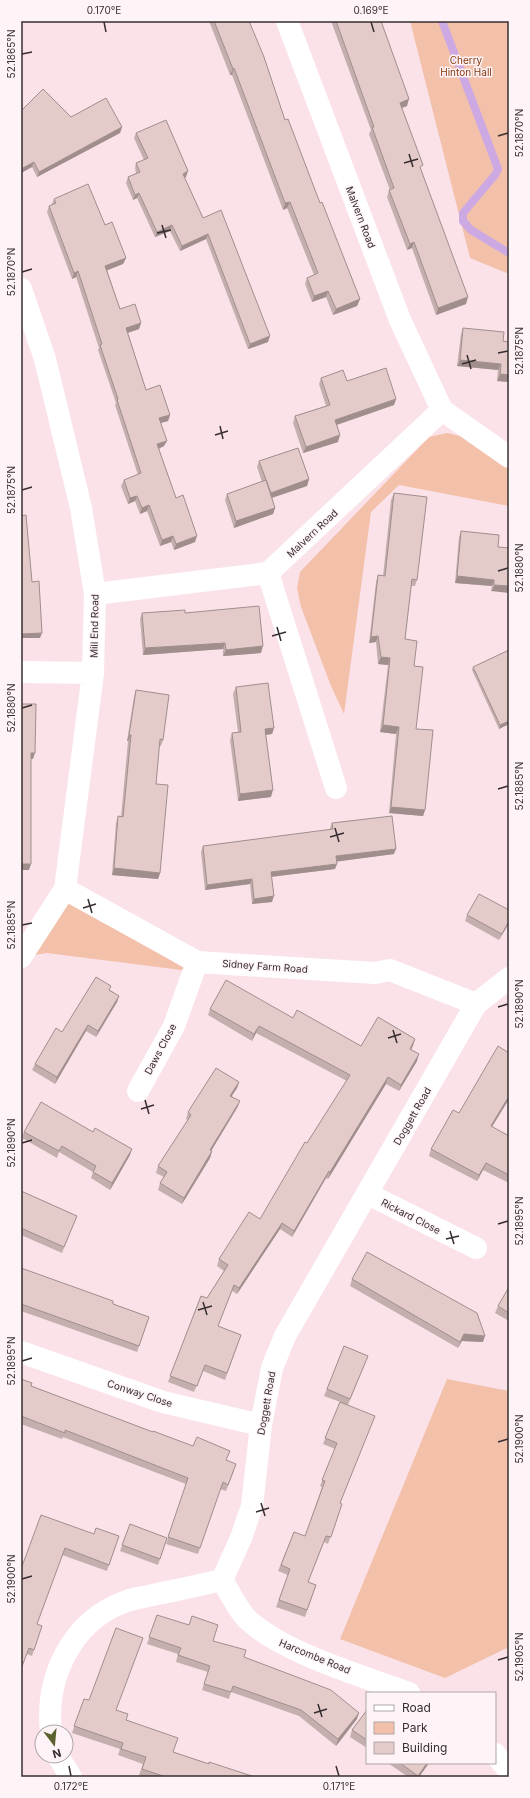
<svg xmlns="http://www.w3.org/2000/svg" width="530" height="1798" font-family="Inter,sans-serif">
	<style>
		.green { fill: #f3c0aa }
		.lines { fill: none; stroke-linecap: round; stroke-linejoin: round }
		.stream { stroke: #cda9e4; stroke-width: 8 }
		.minor { stroke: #fff; stroke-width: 22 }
		.wall { fill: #c4afae }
		.shaded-wall { fill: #a08e8d }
		.building { fill: #e4cbca; stroke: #a08e8d }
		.ticks { fill: none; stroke: #372e31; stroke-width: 1.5 }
		.labels { text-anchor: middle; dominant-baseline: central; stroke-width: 3; stroke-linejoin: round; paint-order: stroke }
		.park-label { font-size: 10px; fill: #86370a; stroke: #fef4f7 }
		.street-label { font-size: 10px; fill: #372e31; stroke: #fef4f7 }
		.neatline { fill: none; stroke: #372e31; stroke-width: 1.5 }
		.ticks-label { font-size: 10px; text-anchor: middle; fill: #372e31 }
	</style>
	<rect width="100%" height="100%" fill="#fbe2e9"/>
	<path class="green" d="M410,21H509V274L470,258Z
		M447,433L465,437L509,468V506L399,485L371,512L344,714L331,686L301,607L297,588L300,572L429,437Z
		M67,898L189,971L47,953L28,956Z
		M447,1379L509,1391V1647L445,1678L340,1639Z"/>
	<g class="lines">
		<path class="stream" d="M442,21L498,169L495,175L463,213V221L471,230L509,253"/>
		<path class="minor" d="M21,289L45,359L81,508L95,594L93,673L65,889L21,957
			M442,410L509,457
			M268,573L336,788
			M95,594L268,573L442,410L400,320L287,21
			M21,672L93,673
			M65,889L197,962L375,973L390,970L476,1004
			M138,1091L174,1026L197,962
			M368,1194L476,1248
			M21,1352L163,1402L261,1425
			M222,1580C229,1591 238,1610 247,1619C285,1654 360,1675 409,1693
			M51,1732C45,1678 71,1622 124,1602C134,1598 146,1597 157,1594C178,1590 200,1585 222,1580L241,1538L252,1506L261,1425L272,1368L285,1336L476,1004L509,978
			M495,1754L509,1771
			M58,1756L71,1777"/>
	</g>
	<path class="wall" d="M209,21H249L285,120L360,299L357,306L333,315L326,297L312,302L305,284L307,278L314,275L287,208L283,210L232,75H230Z
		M331,21H381L407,106L402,108L421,170L466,304L436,315L412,248L407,250L387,197L389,190H390L369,134L371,130Z
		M21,109L22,110L71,117L122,127L120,133L37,177L32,167L21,173Z
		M136,133L186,177L184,178L203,218L268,342L248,349L206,239L180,251L170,231L155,237L137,198L133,200L126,183L128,177L136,173L135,168L136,163L144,160L134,138Z
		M54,199L105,225L126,258L123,264L107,270L120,309L141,323L139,329L128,333L146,390L170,415L168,421L160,423L164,446L159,449L176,498L195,542L174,550L171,542L160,546L147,511L140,514L135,501L128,504L121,486L124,480L138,475L115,405L116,403L98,350L99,348L76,277L72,279L47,212L49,206L52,204Z
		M463,328L503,341L509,342V382L497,381L498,370L457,366L461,334Z
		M321,378L347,381L396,399L394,405L337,425L338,442L303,453L293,423L295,416L326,406L319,384Z
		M259,461L309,479L307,486L272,498L275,508L273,514L234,528L225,500L227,494L262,482L257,467Z
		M394,493L417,580L415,586H411L405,639L414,666L416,729L425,810L423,816L389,813L396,734L380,732L388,665L378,664L376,642L369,643L376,582L378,575L383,576L391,500Z
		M461,531L498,547L509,548L491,591L492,586L455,583L459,537Z
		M142,613H185L261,653L223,656V649L143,655L140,619Z
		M509,650V724L499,729L472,670L473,667Z
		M236,687L274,728L272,734L266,735L271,797L238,801L230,740L232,733L238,732L233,694Z
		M136,690L163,740L161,746H159L156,784L160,873L158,879L112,875L116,823L118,816L121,817L128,741H127L134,697Z
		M332,823L394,854L337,861L335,869L271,877L272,902L252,904L250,884L205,890L201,852L203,846L330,830V828Z
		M509,910V923L499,940L465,921L467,915Z
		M110,990L119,996L117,1002L96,1037L86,1031L55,1084L32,1070L35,1064L62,1032Z
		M210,1009L293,1018L361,1046L415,1039L411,1049L417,1061L399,1091L386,1084L328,1179L326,1178L292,1237L280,1229L237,1294L232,1291L218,1326L241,1335L225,1380L203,1371L194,1392L168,1382L201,1296L207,1298L224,1271L217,1266L219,1259L260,1219L307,1143L347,1081L256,1033L252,1041L208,1015Z
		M509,1053V1099L492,1127L509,1136V1183L483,1170L477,1181L429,1156L431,1149L459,1113Z
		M239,1082L237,1088L231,1096L240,1101L237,1108L211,1151H212L210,1158L182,1204L158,1190L160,1183L164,1177L156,1173L158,1166L188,1120L186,1119L188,1112Z
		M24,1132L130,1155L110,1190L91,1178L93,1172L59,1152L57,1158L22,1138Z
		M21,1191L77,1216L62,1253L21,1235Z
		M21,1268L113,1304L149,1317L137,1352L21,1311Z
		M352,1279L483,1342L462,1341L458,1348L350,1286Z
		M509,1287V1321L495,1313L498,1306Z
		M344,1346L368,1356L348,1405L340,1503L342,1504L328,1544L324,1542L308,1582L316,1585L305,1617L276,1607L288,1575L278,1571L294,1532L305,1536L322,1487L320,1486L335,1449L323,1444L340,1402L324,1396Z
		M21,1379L31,1386L226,1460L234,1471L226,1491L220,1489L198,1554L166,1544L186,1484L63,1437L62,1439L21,1424Z
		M130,1524L167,1538L158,1565L120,1551Z
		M94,1534L119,1536L107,1571L62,1555L37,1624L34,1650L32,1656L27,1654L21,1569Z
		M157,1615L213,1641L357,1719L336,1746L299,1716L231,1692L229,1699L202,1690L208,1672L176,1662L178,1654L147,1644Z
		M84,1699L116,1710L126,1720L173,1752L209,1764L255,1777H145L139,1775L143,1764L118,1755L120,1749L72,1733Z
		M367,1710V1748L350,1737L352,1730Z
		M388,1763H429L419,1777H408Z"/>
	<path class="shaded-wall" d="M234,68L232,75H230L233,69Z
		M409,99L407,106L398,109L400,103Z
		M122,127L120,133L37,177L39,172Z
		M34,162L32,167L21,173V169Z
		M188,171L186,177L181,179L183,174Z
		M139,193L137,198L133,200L135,195Z
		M290,202L287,208L283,210L285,203Z
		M172,225L170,231L155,237L157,232Z
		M208,234L206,239L180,251L182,246Z
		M414,242L412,248L407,250L410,244Z
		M126,258L123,264L103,272L105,266Z
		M78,271L76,277L72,279L74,273Z
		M328,291L326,297L312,302L314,296Z
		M468,297L466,304L436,315L438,308Z
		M360,299L357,306L333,315L336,309Z
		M141,323L139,329L124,334L126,328Z
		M270,336L268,342L248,349L250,344Z
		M460,360L501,364L498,370L457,366Z
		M500,374L509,375V382L497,381Z
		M396,399L394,405L333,426L335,420Z
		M170,415L168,421L157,424L159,418Z
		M340,435L338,442L303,453L306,447Z
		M167,441L164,446L155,450L157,444Z
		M309,479L307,486L268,499L271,493Z
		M137,496L135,501L128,504L130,498Z
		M149,505L147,511L140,514L142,508Z
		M275,508L273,514L234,528L236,521Z
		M173,536L171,542L160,546L162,540Z
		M197,536L195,542L174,550L176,544Z
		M457,576L494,580L492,586L455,583Z
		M494,585L509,586V593L491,591Z
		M42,633L40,638H21V634Z
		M378,636L376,642L369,643L371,637Z
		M225,643L223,649L143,655L145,648Z
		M263,646L261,653L223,656L226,650Z
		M381,657L390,658L388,665L378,664Z
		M509,721V724L499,729L500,725Z
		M383,725L399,727L396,734L380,732Z
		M274,728L272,734L263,735L265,729Z
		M129,735H131L128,741H127Z
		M31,753H35L33,759H29Z
		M273,790L271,797L238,801L240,794Z
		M391,807L425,810L423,816L389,813Z
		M396,849L394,854L334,862L336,856Z
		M21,864H31L29,870H21Z
		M337,864L335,869L269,877L271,872Z
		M114,868L160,873L158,879L112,875Z
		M252,879L250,884L205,890L207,885Z
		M274,896L272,902L252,904L254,899Z
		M509,921V923L499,940L502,934Z
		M119,996L117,1002L96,1037L98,1031Z
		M88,1025L86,1031L55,1084L57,1077Z
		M259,1026L256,1033L252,1041L254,1034Z
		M415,1039L413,1046L408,1055L410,1049Z
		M419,1054L417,1061L399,1091L401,1085Z
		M388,1077L386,1084L328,1179L330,1172Z
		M239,1082L237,1088L228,1102L230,1096Z
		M509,1096V1099L488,1133L491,1126Z
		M240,1101L237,1108L208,1156L210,1150Z
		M132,1149L130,1155L110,1190L112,1183Z
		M212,1151L210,1158L182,1204L184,1198Z
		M486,1163L483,1170L477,1181L479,1175Z
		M329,1171L326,1178L292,1237L294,1231Z
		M282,1223L280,1229L237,1294L239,1288Z
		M464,1334L485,1336L483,1342L462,1341L458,1348Z
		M359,1713L357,1719L336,1746L338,1739Z
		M427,1763H429L419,1777H417Z"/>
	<path class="building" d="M214,21H249L264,57L285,120L288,119L320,203L322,202L360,299L336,309L328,291L314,296L307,278L318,273L290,202L285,203L234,68L233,69Z
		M336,21H381L409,99L400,103L423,165L420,167L468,297L438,308L414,242L410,244L389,190L394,188L372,127H374Z
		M43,89L71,117L106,98L122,127L39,172L34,162L21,169V109L22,110Z
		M166,120L188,171L183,174L203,218L221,210L270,336L250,344L208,234L182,246L172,225L157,232L139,193L135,195L128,177L140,172L136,163L148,158L136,133Z
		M88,184L105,225L112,222L126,258L105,266L120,309L135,304L141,323L126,328L146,390L160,385L170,415L159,418L167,441L157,444L176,498L183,495L197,536L176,544L173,536L162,540L149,505L142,508L137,496L130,498L124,480L141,473L117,400L118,399L100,345L102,344L78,271L74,273L49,206L56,203L54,199Z
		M463,328L504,332L503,341L509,342V375L500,374L501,364L460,360Z
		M386,368L396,399L335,420L340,435L306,447L295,416L330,405L321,378L343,370L347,381Z
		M298,448L309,479L271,493L259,461Z
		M266,480L275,508L236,521L227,494Z
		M394,493L427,497L417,580L412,579L405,639L417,641L414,666L423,667L416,729L433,730L425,810L391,807L399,727L383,725L390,658L381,657L378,636L371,637L378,575L385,576Z
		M26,515L32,582L39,581L42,633L21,634V516Z
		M461,531L499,535L498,547L509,548V586L494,585V580L457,576Z
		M259,606L263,646L226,650L225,643L145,648L142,613L185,610V613Z
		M509,650V721L500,725L473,667Z
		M268,683L274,728L265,729L273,790L240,794L232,733L241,732L236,687Z
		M136,690L169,695L163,740L160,739L156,784L168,785L160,873L114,868L118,816L123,817L131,735H129Z
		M21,704H36L35,753H31V864H21Z
		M392,816L396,849L336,856L337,864L271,872L274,896L254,899L252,879L207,885L203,846L333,829L332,823Z
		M479,894L509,910V921L502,934L467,915Z
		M96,977L111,986L109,990L119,996L98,1031L88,1025L57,1077L35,1064L56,1028L62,1032Z
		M226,980L293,1018L297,1010L361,1046L378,1017L415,1039L410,1049L419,1054L401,1085L388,1077L330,1172L329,1171L294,1231L282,1223L239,1288L234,1285L218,1326L241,1335L227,1373L205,1365L197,1386L170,1376L201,1296L207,1298L228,1265L219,1259L249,1212L260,1219L305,1142L307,1143L350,1075L259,1026L254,1034L210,1009Z
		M498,1046L509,1053V1096L491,1126L509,1136V1175L486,1163L479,1175L431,1149L453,1110L459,1113Z
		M216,1068L239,1082L230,1096L240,1101L210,1150L212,1151L184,1198L160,1183L167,1172L158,1166L191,1115L188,1112Z
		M41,1102L93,1132L95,1128L132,1149L112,1183L93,1172L96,1166L62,1146L59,1151L24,1132Z
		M21,1191L77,1216L64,1247L21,1228Z
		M367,1252L477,1313L485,1336L464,1334L460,1342L352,1279Z
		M21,1268L113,1301V1304L149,1317L139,1346L21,1304Z
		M509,1287V1313L498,1306Z
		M344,1346L368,1356L350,1399L327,1389Z
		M21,1379L32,1383L31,1386L153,1432V1431L193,1446L197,1437L230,1451L226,1460L236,1464L228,1485L223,1482L200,1548L168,1537L188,1478L65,1430V1433L21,1416Z
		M340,1402L375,1416L340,1503L342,1504L331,1537L326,1536L308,1582L316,1585L307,1610L279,1600L290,1569L281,1565L294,1532L305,1536L325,1481L322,1480L337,1443L325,1438Z
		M41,1515L94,1534L96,1528L119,1536L109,1565L65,1548L37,1624L42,1626L34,1650L29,1648L21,1669V1569Z
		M130,1524L167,1538L160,1559L122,1545Z
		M157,1615L189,1625L192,1616L218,1625L213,1641L246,1650L244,1657L331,1690L359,1713L338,1739L301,1710L233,1686L231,1692L204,1684L210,1666L178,1655L181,1648L149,1637Z
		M116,1628L143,1638L116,1710L128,1714L126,1720L178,1738L173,1752L209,1764V1762L255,1777H166L142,1769L146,1757L121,1749L123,1743L74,1726L84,1699L89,1700Z
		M367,1710V1740L352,1730Z
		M400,1763H427L418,1776Z"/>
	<path class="ticks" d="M104,22L106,32M371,22L374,32M22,54L32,52M498,136L508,133M409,154L413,167M404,163L418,159M162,225L166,238M157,233L171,230M22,272L32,269M498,353L508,351M467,355L471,369M462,364L476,360M220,426L223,439M215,435L228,431M22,490L32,487M498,571L508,568M277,627L281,641M272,636L286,632M22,708L32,705M498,789L508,786M335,828L339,842M330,837L344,833M88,899L92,913M83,908L96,904M22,925L32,923M498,1007L508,1004M393,1030L397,1043M388,1038L401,1034M145,1100L149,1114M141,1109L154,1105M22,1143L32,1140M498,1224L508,1221M450,1231L454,1244M446,1239L459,1236M203,1302L207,1315M198,1310L212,1306M22,1361L32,1358M498,1442L508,1439M261,1503L265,1516M256,1512L269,1508M22,1579L32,1576M498,1660L508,1657M318,1704L322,1717M314,1713L327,1709M69,1766L71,1776M336,1766L339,1776"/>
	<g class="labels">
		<g class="park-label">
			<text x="466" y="60">Cherry<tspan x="466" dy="12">Hinton Hall</tspan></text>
		</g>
		<g class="street-label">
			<text transform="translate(361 217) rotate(69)">Malvern Road</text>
			<text transform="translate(312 533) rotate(-43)">Malvern Road</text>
			<text transform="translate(94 626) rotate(-89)">Mill End Road</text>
			<text transform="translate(265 966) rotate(4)">Sidney Farm Road</text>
			<text transform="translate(160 1049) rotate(-62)">Daws Close</text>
			<text transform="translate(412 1116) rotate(-60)">Doggett Road</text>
			<text transform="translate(411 1216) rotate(27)">Rickard Close</text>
			<text transform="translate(140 1393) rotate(18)">Conway Close</text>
			<text transform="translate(266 1403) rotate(-80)">Doggett Road</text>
			<text transform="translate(315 1656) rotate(22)">Harcombe Road</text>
		</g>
	</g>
	<rect width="530" height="1798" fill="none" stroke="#fef4f7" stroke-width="44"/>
	<rect x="366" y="1692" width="130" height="72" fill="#fef4f7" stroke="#aea5a8"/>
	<rect x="374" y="1705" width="20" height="6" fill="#ffffff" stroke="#aea5a8"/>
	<text x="402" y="1712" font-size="12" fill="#372e31">Road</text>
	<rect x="374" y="1722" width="20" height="12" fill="#f3c0aa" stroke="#aea5a8"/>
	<text x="402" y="1732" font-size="12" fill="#372e31">Park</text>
	<rect x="374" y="1742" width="20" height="12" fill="#e4cbca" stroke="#aea5a8"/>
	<text x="402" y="1752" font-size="12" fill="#372e31">Building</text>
	<g transform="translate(54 1744) rotate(164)"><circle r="19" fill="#fef4f7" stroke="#aea5a8"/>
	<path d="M0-3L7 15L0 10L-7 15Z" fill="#5a602e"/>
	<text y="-6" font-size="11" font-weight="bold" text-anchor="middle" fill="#372e31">N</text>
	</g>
	<rect x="22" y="22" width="486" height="1754" class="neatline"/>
	<g class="ticks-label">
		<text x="104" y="14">0.170°E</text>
		<text x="371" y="14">0.169°E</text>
		<text transform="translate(11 54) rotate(-90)" y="4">52.1865°N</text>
		<text transform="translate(519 133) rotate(-90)" y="4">52.1870°N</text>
		<text transform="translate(11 272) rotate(-90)" y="4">52.1870°N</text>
		<text transform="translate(519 351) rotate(-90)" y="4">52.1875°N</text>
		<text transform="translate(11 490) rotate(-90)" y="4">52.1875°N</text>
		<text transform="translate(519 568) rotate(-90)" y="4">52.1880°N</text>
		<text transform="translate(11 708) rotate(-90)" y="4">52.1880°N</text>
		<text transform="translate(519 786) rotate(-90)" y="4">52.1885°N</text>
		<text transform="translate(11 925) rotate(-90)" y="4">52.1885°N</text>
		<text transform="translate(519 1004) rotate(-90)" y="4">52.1890°N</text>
		<text transform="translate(11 1143) rotate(-90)" y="4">52.1890°N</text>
		<text transform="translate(519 1221) rotate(-90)" y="4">52.1895°N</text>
		<text transform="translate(11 1361) rotate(-90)" y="4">52.1895°N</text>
		<text transform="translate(519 1439) rotate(-90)" y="4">52.1900°N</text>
		<text transform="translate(11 1579) rotate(-90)" y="4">52.1900°N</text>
		<text transform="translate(519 1657) rotate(-90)" y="4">52.1905°N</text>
		<text x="71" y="1790">0.172°E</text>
		<text x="339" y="1790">0.171°E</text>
	</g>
</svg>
